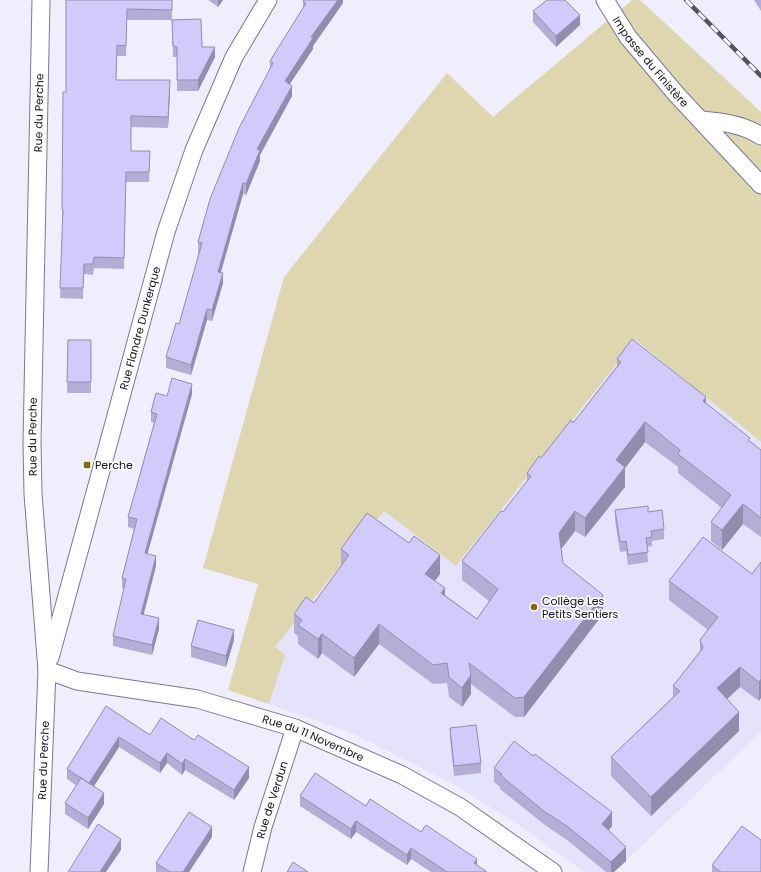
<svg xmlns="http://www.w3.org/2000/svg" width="761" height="872" font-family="Poppins,sans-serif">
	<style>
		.built { fill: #e5e2fc }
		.pitch { fill: #ded6ae }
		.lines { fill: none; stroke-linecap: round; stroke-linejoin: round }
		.street-casing { stroke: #7b7797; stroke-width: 19 }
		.street { stroke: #fff; stroke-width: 17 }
		.rail-casing { stroke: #565461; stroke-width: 4.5 }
		.rail { stroke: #fdfdfd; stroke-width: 3; stroke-dasharray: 9; stroke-linecap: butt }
		.wall { fill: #b4aed7 }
		.shaded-wall { fill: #928daf }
		.building { fill: #d1cafa; stroke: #928daf }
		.poi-dot { fill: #7e6d08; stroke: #fdfdfd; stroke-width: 1.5 }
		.labels { text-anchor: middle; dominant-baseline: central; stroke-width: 3.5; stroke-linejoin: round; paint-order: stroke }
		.street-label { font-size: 11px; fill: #13111d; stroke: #fdfdfd }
		.poi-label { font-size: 11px; fill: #13111d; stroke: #fdfdfd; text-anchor: start }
	</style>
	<rect width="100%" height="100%" fill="#f0eefd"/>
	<path class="built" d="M636,340L761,442V732L614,872H584L517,824L457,786L352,733L269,704L285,655L275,647L384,511L456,566Z"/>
	<path class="pitch" d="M632,0H640L761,112V442L636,340L456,566L384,511L275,647L285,655L269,704L228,690L258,584L203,568L284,277L447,73L493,117Z"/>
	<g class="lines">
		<g class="street-casing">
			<g id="street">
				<path id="s1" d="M605,0L628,37L677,95L761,185"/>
				<path d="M701,120C723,122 742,124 761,136"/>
				<path id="s2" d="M50,658L166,232L194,150L234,57L268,0"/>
				<path id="s3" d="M47,670L77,681L197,699L295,728L402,775L460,807L553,872"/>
				<path id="s4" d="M39,872L47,670L33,494L32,442L41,0"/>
				<path id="s5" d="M252,872L263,827L295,728"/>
			</g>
		</g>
		<use href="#street" class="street"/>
		<g class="rail-casing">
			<path id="rail" d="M686,0L761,76"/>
		</g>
		<use href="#rail" class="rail"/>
	</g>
	<path class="wall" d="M66,0H172V20H127L126,56H117L116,80L170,91L168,128L131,127V151L150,162L149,182H126L124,269L94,268L93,275L84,274L83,299L60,298L63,220H62V209L66,92Z
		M208,0H223L218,7Z
		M343,0V3L313,46V49L290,84L292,96L260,155V161L246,195L243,194L221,272L223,283L212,321L207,320L191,375L166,368V357L179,324L199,253H198V242L270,68V61L303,8V1Z
		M754,0H761V11Z
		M533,11L580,25L556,47L533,22Z
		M172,20L202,47L215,57L198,91H177V57H173Z
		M68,340H91V393H67Z
		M617,359L706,403L750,441L761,450V537L743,524L722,550L711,541V522L722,508L678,473V467L645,442L625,468V487L585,537L575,531L561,549L563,563L603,614L524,717H515L471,684V694L462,707L449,697L447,683L433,684L379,644L354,677L322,653L318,659L298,644V636L294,633V614L314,603L341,567V549L440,574L435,581L445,595L477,619L489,601L462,580V561L503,512L527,482V473L541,458L573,423L617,366Z
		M192,394L147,553L156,566L143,615L159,629L152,655L113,646V636L124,589L122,588V578L134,529L128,527V517L154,423L151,422V412L167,396Z
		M615,510L648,512L664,529V539L652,541V546L647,547L648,562L628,565L626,551L620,552L615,520Z
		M761,562L759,701L740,687L727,699L739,731L651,816L611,776V757L673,697V686L700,651V640L708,630L669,600V581L752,574Z
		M234,640L226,667L191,657V646Z
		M106,706L150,735L249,778L234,800L185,770L182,775L167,763L160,773L119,747L94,786L104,804L88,829L65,814V803L77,786L67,779V769Z
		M450,728L481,763V773L454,776L450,738Z
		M494,768L612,826L609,830L626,861L614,872H606L567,840L545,825L500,789V787L494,782Z
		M300,796L366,806L421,832L477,865L487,872H431L411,859L407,865L356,832L351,839L300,806Z
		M212,837L189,872H156V863Z
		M712,865L761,872H712Z"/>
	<path class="shaded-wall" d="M218,0H223L218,7Z
		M338,0H343V3L313,46V49L285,91V81L311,37Z
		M580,15V25L556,47V36Z
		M215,47V57L198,91V80Z
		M170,80V91L168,128V117Z
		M292,86V96L260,155V161L246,195V184L257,149Z
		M243,183V194L218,282V272Z
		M223,273V283L212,321V310Z
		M207,309V320L191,375V365Z
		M192,384V394L145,563V553Z
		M706,397V416L703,401Z
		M645,422V442L625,468V487L585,537V518L616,460Z
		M743,504V524L722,550V530Z
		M575,511V531L559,552V533Z
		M440,555V574L425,594V574Z
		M156,556V566L141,625V614Z
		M445,588V608L441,593Z
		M603,595V614L524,717V697Z
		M159,618V629L152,655V645Z
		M379,624V644L354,677V658Z
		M234,630V640L226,667V656Z
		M322,634V653L318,659V639Z
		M740,667V687L717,708V688Z
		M471,675V694L462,707V688Z
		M761,679V698L759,701V682Z
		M739,712V731L651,816V797Z
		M119,737V747L89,794V783Z
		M167,753V763L160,773V763Z
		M185,759V770L182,775V764Z
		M249,767V778L234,800V790Z
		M104,793V804L88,829V818Z
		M612,812V826L602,838V824Z
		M356,821V832L351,839V829Z
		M212,827V837L189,872H183Z
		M121,839V850L106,872H100Z
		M626,847V861L614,872H611V862Z
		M411,848V859L407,865V855Z
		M477,859V869L474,863Z"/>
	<path class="building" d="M66,0H172V10L127,9L126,46L117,45L116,80H170L168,117L131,116V151H150L149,172H126L124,258L94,257L93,264H84L83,288H60L63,210L62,209L63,92H66Z
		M304,0H338L311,37L313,38L285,81L292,86L257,149L260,150L246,184L243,183L218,272L223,273L212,310L207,309L191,365L166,357L176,323L179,324L202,243L198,242L210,199L239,128L273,63L270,61L306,3L303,1Z
		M547,0H565L580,15L556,36L533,11Z
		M201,19L202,47H215L198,80H177V47L173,46L172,20Z
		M632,339L706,397L703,401L750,438L748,440L761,450V518L743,504L722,530L711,522L731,495L678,454L680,450L645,422L616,460L625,467L585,518L575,511L559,533L563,563L603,595L524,697L515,698L469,663L471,675L462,688L449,677L447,663L433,665L379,624L354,658L322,634L318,639L298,625L302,620L294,614L306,597L314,603L349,555L341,549L367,513L409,543L414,536L440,555L425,574L445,588L441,593L477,619L498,589L462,561L501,511L503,512L531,476L527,473L539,456L541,458L571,420L573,423L621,362L617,359Z
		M68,340H91V382H67Z
		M172,378L192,384L145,553L156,556L141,614L159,618L152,645L113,636L126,579L122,578L137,519L128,517L157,414L151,412L156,393L167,396Z
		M648,506V512L662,510L664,529L651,531L652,537L646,538L648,552L628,555L626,541L620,542L615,510Z
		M703,537L752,574L761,562V679L759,682L740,667L717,688L739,712L651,797L611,757L680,691L673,686L703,648L700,640L718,617L669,581Z
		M198,620L234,630L226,656L191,646Z
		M106,706L150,735L161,718L194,740L198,735L249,767L234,790L185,759L182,764L167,753L160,763L119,737L89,783L67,769Z
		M476,725L481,763L454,766L450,728Z
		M514,741L533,756L535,754L612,812L602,824L626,847L611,862L567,826L545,812L500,775L502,774L494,768Z
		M315,773L366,806L370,799L421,832L426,825L477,859L474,863L487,872H447L411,848L407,855L356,821L351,829L300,796Z
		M81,778L104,793L88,818L65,803Z
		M189,812L212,827L183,872H170L156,863Z
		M98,824L121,839L100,872H68Z
		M742,826L761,840V872H721L712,865Z
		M293,862L308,872H287Z"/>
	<g class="poi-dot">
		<rect x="83" y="461" width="8" height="8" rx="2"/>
		<circle cx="534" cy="607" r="4"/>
	</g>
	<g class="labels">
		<g class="street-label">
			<text stroke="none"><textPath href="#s1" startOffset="77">Impasse du Finistère</textPath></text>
			<text stroke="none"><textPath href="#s4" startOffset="760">Rue du Perche</textPath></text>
			<text stroke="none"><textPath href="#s2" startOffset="342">Rue Flandre Dunkerque</textPath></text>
			<text stroke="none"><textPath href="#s4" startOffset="436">Rue du Perche</textPath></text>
			<text stroke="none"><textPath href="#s3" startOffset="276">Rue du 11 Novembre</textPath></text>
			<text stroke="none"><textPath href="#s4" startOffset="112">Rue du Perche</textPath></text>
			<text stroke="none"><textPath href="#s5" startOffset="75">Rue de Verdun</textPath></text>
		</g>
		<g class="poi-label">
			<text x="95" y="465">Perche</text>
			<text x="542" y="601">Collège Les<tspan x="542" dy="13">Petits Sentiers</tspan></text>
		</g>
	</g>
</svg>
